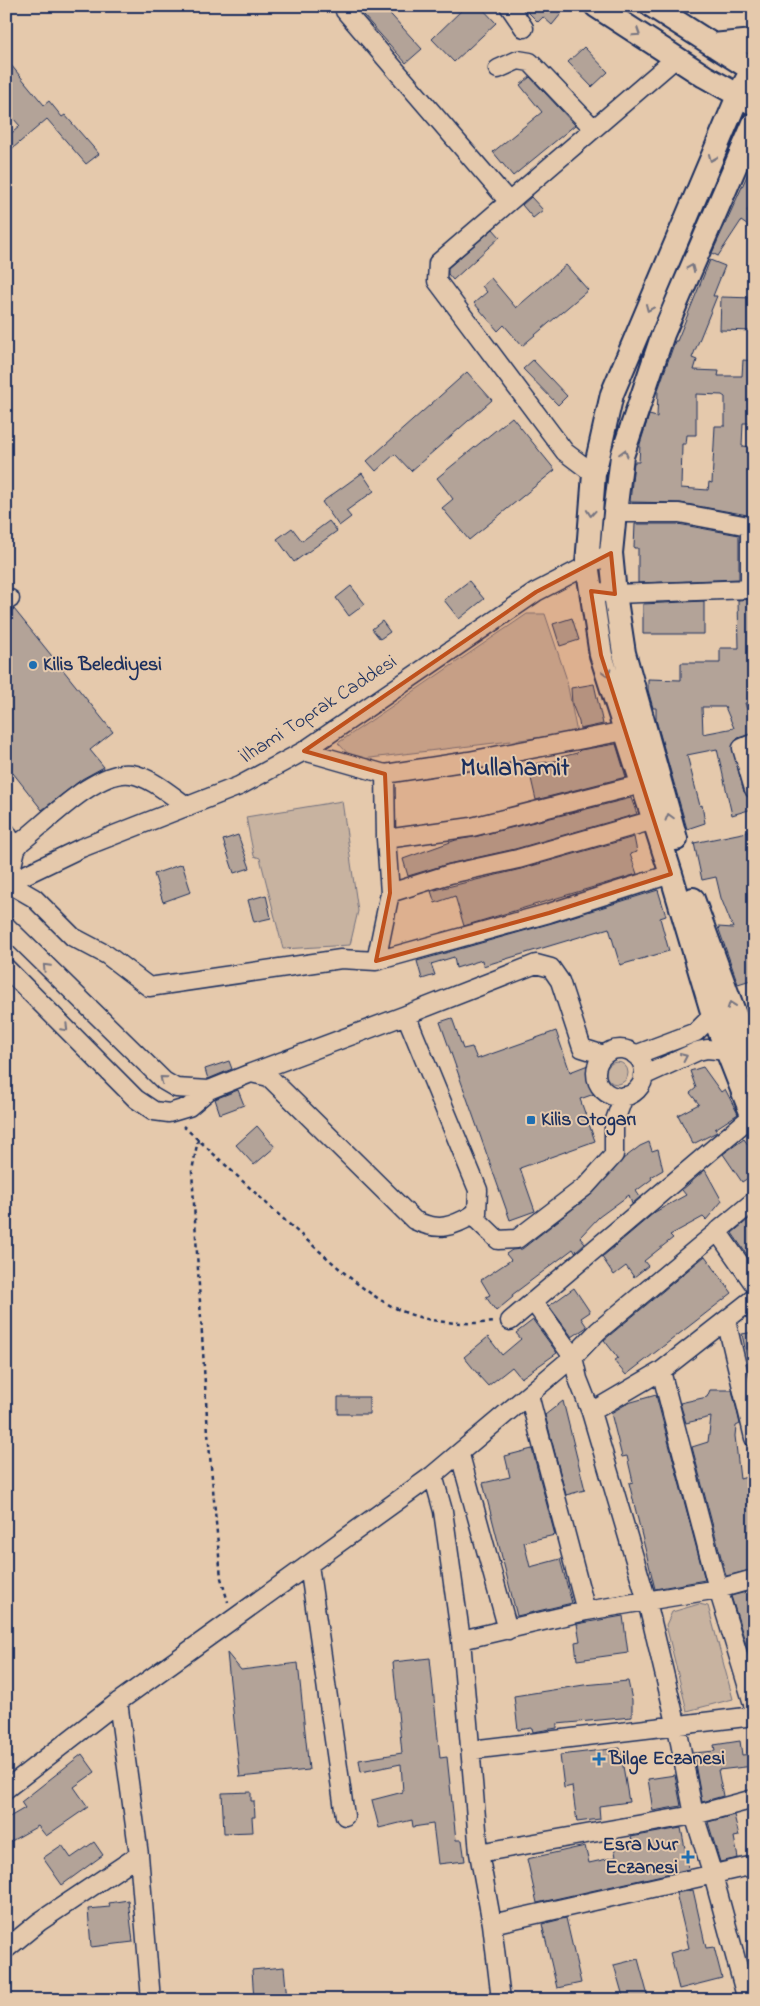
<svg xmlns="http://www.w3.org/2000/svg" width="760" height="2006" font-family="'Indie Flower',sans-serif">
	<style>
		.green { fill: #c8b3a0; stroke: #72717f }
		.building { fill: #b3a398; stroke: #1b2f5e; fill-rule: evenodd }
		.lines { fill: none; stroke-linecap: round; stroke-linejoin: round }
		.minor-casing { stroke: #1b2f5e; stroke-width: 21 }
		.major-casing { stroke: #1b2f5e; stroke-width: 26 }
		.path { stroke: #1b2f5e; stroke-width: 2.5; stroke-dasharray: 4 4; stroke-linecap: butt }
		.minor { stroke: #e5c9ac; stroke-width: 18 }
		.major { stroke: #e5c9ac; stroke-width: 22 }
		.oneway { stroke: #767481 }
		.marked { fill: #bf511c; fill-opacity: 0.2; stroke: #bf511c; stroke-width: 4; stroke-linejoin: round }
		.poi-dot { fill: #1f6fb2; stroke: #e5c9ac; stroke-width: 2 }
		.labels { text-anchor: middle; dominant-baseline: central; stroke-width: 4; stroke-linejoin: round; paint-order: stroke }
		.poi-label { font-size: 20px; font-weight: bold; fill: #1b2f5e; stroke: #e5c9ac; text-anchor: start }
		.street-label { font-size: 20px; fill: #1b2f5e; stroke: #e5c9ac }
		.district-label { font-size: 25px; font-weight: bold; fill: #1b2f5e; stroke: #e5c9ac }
	</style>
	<rect width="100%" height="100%" fill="#e5c9ac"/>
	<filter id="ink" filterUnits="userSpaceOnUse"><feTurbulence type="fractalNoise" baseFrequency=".02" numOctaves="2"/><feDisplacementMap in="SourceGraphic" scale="10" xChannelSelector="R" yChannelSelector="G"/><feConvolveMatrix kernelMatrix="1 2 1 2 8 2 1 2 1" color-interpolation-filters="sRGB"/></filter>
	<g filter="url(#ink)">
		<path class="green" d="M527,614H545L566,677L577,733L354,760L338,743Z
			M342,801L358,911L350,945L283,949L260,858L254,856L246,817Z
			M606 1073a11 11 0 1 1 22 0a11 11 0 1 1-22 0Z
			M699,1604L708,1606L733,1699L687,1711L666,1625L672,1612Z"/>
		<path class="building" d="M355,6H383L422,49L406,63Z
			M466,6H480L496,23L454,62L432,39Z
			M522,6H552L561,14L552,25L543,17L538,22Z
			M584,47L608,72L592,87L568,62Z
			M6,59L44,105L49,101L62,117L65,115L99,154L86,164L47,119L6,154V138L20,126L6,110Z
			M530,77L575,125L513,176L493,152L542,112L520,85Z
			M751,167L753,200L747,211L754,216V230L741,221L718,256L712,253Z
			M531,197L543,210L533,218L522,205Z
			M493,229L500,237L453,280L448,274V268Z
			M710,260L725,266L713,296H717L692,358L697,360L694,370L719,371L718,376H742L743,360L754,361V423H743L742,446L754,447L753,516L681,503L630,502L634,462H639L640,444L649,415L657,417L658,390L675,341H677ZM696,394L722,395L725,397V426H715L712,483L709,482L708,490L681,488L682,444H686L687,435H696Z
			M566,265L588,290L522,346L504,325L498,331L474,303L487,292L482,286L491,278L516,308Z
			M721,297L754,298V331L720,330Z
			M533,360L567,396L558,405L523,369Z
			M467,372L492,400L411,471L395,454L376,471L367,461Z
			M512,417L555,470L469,540L442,508L453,499L437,478Z
			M362,473L374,491L346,511L351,517L339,526L322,502Z
			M329,521L337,531L294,562L277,539L292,528L302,541Z
			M635,524H678L739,535V579L638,583V548H634Z
			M469,581L484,599L459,619L444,600Z
			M351,586L365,604L349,616L336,598Z
			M754,599V702L745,703L754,733L738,738L732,746L744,792L751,799L752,809L732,815L717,749L687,755L700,806L702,805L705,823L687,829L656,720V708H653L648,690V679L681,680V663H720V648H739L738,600ZM702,707H725L734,728L703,734Z
			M704,601V634H643V604Z
			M14,609L113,732L90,750L104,767L82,779L42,810L13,773L6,779V615Z
			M572,618L579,640L560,646L553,624Z
			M382,621L390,632L380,639L372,629Z
			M594,684L603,724L580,729L579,722L572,704L571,688Z
			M616,744L626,777L536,800L530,774L535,773L534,764L561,760V757L577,753L580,750Z
			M631,798L637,814L515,849L448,864L408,876L403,859L456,840L474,837Z
			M752,831L754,979L738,984L718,927L733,928L721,898L716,877L702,880L694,843Z
			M238,835L250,868L234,873L223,840Z
			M634,837L637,852L630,854L637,874L464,926L455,896L435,903L431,891L521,869Z
			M182,864L191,892L163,902L154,874Z
			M658,890L666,916L660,918L669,951L620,965L609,928L483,966L482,960L456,968L454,957L431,964L435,975L422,979L417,961L552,923Z
			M266,895L271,918L254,922L248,900Z
			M452,1018L463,1049L472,1047L477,1059L556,1031L570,1072L588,1065L597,1093L580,1099L595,1141L520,1168L535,1211L510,1220L440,1022Z
			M229,1061L232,1069L208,1079L205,1069Z
			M703,1067L721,1092L725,1089L738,1114L715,1129L717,1132L693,1144L678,1115L699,1104L690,1093L696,1088L690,1071Z
			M238,1090L244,1105L220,1114L215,1099Z
			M257,1126L275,1147L254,1165L236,1145Z
			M744,1139L754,1153V1174L742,1182L723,1154Z
			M649,1142L652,1151L658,1149L663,1170L651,1177L652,1179L636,1191L640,1197L632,1204L629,1195L599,1217L580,1237L585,1243L575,1252L573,1249L569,1252L512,1295L513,1297L496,1311L486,1297L490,1295L481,1280L511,1260L506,1254L512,1250L522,1249L592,1194L623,1159L640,1146Z
			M705,1170L722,1201L706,1220L703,1217L670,1235L673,1238L644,1261L648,1266L634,1277L626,1266L614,1275L602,1257L655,1212L686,1195L682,1190Z
			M754,1215V1265L732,1233Z
			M705,1256L732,1293L626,1375L614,1361L618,1358L604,1340Z
			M574,1288L590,1312L581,1318L587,1327L572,1337L549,1306Z
			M533,1320L557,1353L521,1378L512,1367L488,1386L478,1375L480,1373H477L464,1357L488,1337L502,1355L521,1339L516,1333Z
			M754,1332V1391L742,1334Z
			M710,1390H732L740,1424L736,1426L735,1436L740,1479L747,1477L754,1501V1569L726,1576L692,1447L708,1442L711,1417L686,1423L680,1403L707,1397Z
			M656,1395L705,1580L655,1589L629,1483L633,1482L627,1456L622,1457L611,1413L628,1403Z
			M338,1397H369V1414H338Z
			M563,1401L585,1490L566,1495L545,1415Z
			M532,1449L555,1535L524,1542L530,1567L560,1559L572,1603L517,1616L483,1483L510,1477L505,1456Z
			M754,1590V1670L731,1596Z
			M623,1616L628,1653L577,1660L575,1642L580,1641L577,1624Z
			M227,1653L241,1670L298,1663L309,1770L240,1777Z
			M430,1658L440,1758L447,1757L456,1840H462L465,1861L438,1864L433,1824L413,1827L412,1820L379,1828L372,1800L403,1792L401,1764L361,1772L359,1760L402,1753L393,1662Z
			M628,1681L632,1700V1717L557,1724V1728L533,1732L532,1728L518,1730L514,1696L584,1685Z
			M740,1741L742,1755L754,1754V1766L718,1770L723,1796L702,1802L693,1753L715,1751L714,1745Z
			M620,1748L629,1802L599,1806L600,1819L577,1822L572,1786L564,1788L560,1755Z
			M82,1754L95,1772L74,1787L88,1807L46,1836L38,1826L6,1844V1819L25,1808L21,1802Z
			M675,1775L681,1806L653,1811L648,1779Z
			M251,1792V1801H254L255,1817H252L253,1832L224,1833L222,1793Z
			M734,1815L739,1836L734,1837L738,1858L720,1862L708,1822Z
			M681,1828L689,1869L537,1903L527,1859L585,1846L589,1863L616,1857L614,1846L632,1841L631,1837Z
			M94,1842L103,1855L62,1885L43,1858L62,1845L71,1858Z
			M693,1890L706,1948L714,1947L722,1978L679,1989L670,1953L689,1948L676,1893Z
			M128,1900L133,1942L91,1947L88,1909L110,1907L109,1903Z
			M566,1918L581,1983L557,1988L542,1924Z
			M638,1959L649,2000H624L614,1965Z
			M284,1967L287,2000H254L252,1970Z"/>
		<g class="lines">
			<g class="minor-casing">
				<path id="minor" d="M344,6L345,11L509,202
					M509,6L524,28
					M498,69L518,60L530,62L594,129
					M594,474L565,452L437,281L438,263L676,58
					M615,513H679L754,527
					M591,591L615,594L750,589V529L754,528
					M6,599H10
					M754,743L742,748L754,789
					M304,751L385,774L469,761L625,731
					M188,807C172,796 151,777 131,774C97,769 47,822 21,842L16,849L8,883L34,898L73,937L107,955L149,987L341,959L376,961L549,913L671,874
					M6,832L16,849
					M386,839L472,827L642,784
					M6,884L81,848L239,786L304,751L536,592L611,553
					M390,893L450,874L518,859L654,820
					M6,926L164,1081L176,1088L209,1090
					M376,961L390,893L386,839L385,774
					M6,968L136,1099L154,1111L169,1113L189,1107L209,1090L251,1073L269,1077L414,1220C441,1233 452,1226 477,1213L478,1190L406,1015L251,1073
					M406,1015L536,964L551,968L560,981L582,1048L604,1055
					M596 1073a24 24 0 1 1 48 0a24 24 0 1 1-48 0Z
					M635,1055L696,1032L713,1015
					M643,1076L698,1051L707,1049L727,1051
					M472,1215L498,1240L517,1239L586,1186L614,1155V1123L624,1096
					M717,1231L754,1284
					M533,1301L573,1357L578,1379L591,1412L647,1601L677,1727L694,1815L713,1875L747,2000
					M726,1320L754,1438
					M510,1321L752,1116
					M661,1371L718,1589L754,1707
					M529,1395L586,1611
					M591,1412L661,1371L754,1298
					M460,1455L508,1630
					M433,1475L443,1511L461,1640L479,1853L492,1924L501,2000
					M309,1565L345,1816
					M461,1640L586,1611L718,1589L754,1579
					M118,1702L139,1855L151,2000
					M471,1750L754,1716
					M6,1789L118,1702L433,1475L573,1357L598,1331L754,1201
					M479,1853L694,1815L754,1799
					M492,1924L754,1865
					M6,1949L39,1922L139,1855"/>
			</g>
			<g class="major-casing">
				<path id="major" d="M596,6L704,76L754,104
					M652,6L754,71
					M713,45L754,41
					M754,66L738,96L612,394L594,474L587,564L601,655L671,874L713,1015L754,1120
					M676,839L624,653L615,594L611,553L615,513L622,456L663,334L754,123
					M693,899L754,1067"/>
			</g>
			<path class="path" d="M183,1126C231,1169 276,1214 324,1255C352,1280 382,1307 419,1317C444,1324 470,1324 495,1322
				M198,1139L192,1171L208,1433L221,1578L228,1602"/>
			<use href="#minor" class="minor"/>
			<use href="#major" class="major"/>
		</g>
		<defs><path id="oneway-chevron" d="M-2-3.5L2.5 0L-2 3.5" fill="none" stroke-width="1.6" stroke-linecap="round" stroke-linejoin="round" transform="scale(1.25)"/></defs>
		<g class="oneway">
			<use href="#oneway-chevron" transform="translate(637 33) rotate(33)"/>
			<use href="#oneway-chevron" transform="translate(712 158) rotate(113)"/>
			<use href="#oneway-chevron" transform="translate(691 268) rotate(-67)"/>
			<use href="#oneway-chevron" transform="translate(649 308) rotate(113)"/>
			<use href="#oneway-chevron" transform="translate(624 453) rotate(-75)"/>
			<use href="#oneway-chevron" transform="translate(591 513) rotate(95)"/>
			<use href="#oneway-chevron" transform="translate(607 673) rotate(73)"/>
			<use href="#oneway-chevron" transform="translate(669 817) rotate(-106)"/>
			<use href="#oneway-chevron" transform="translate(46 967) rotate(-134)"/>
			<use href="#oneway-chevron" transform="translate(731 1005) rotate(-110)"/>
			<use href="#oneway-chevron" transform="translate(65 1028) rotate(45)"/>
			<use href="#oneway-chevron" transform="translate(684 1057) rotate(-25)"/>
			<use href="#oneway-chevron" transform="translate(163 1079) rotate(-141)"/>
		</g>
	</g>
	<path class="marked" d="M611,553L615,594L591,591L601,655L671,874L549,913L376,961L390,893L385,774L304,751L536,592Z"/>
	<g class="poi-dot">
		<circle cx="33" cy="665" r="5"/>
		<rect x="526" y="1115" width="10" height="10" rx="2.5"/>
		<path d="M596.5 1751.5h5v5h5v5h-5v5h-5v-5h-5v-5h5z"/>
		<path d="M685.5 1849.5h5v5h5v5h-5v5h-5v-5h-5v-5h5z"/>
	</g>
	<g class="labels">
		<g class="poi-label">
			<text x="43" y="665">Kilis Belediyesi</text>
			<text x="541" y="1120">Kilis Otogarı</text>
			<text x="609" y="1759">Bilge Eczanesi</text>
			<text x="678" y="1845" text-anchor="end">Esra Nur<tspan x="678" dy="23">Eczanesi</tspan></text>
		</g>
		<g class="street-label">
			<text transform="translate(319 710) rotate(-33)">İlhami Toprak Caddesi</text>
		</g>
		<g class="district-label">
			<text x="515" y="769">Mullahamit</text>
		</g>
	</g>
	<rect width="760" height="2006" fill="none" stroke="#e5c9ac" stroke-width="25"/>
	<rect x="12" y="12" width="735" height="1981" fill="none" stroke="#1b2f5e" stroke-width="2" filter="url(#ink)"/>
</svg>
